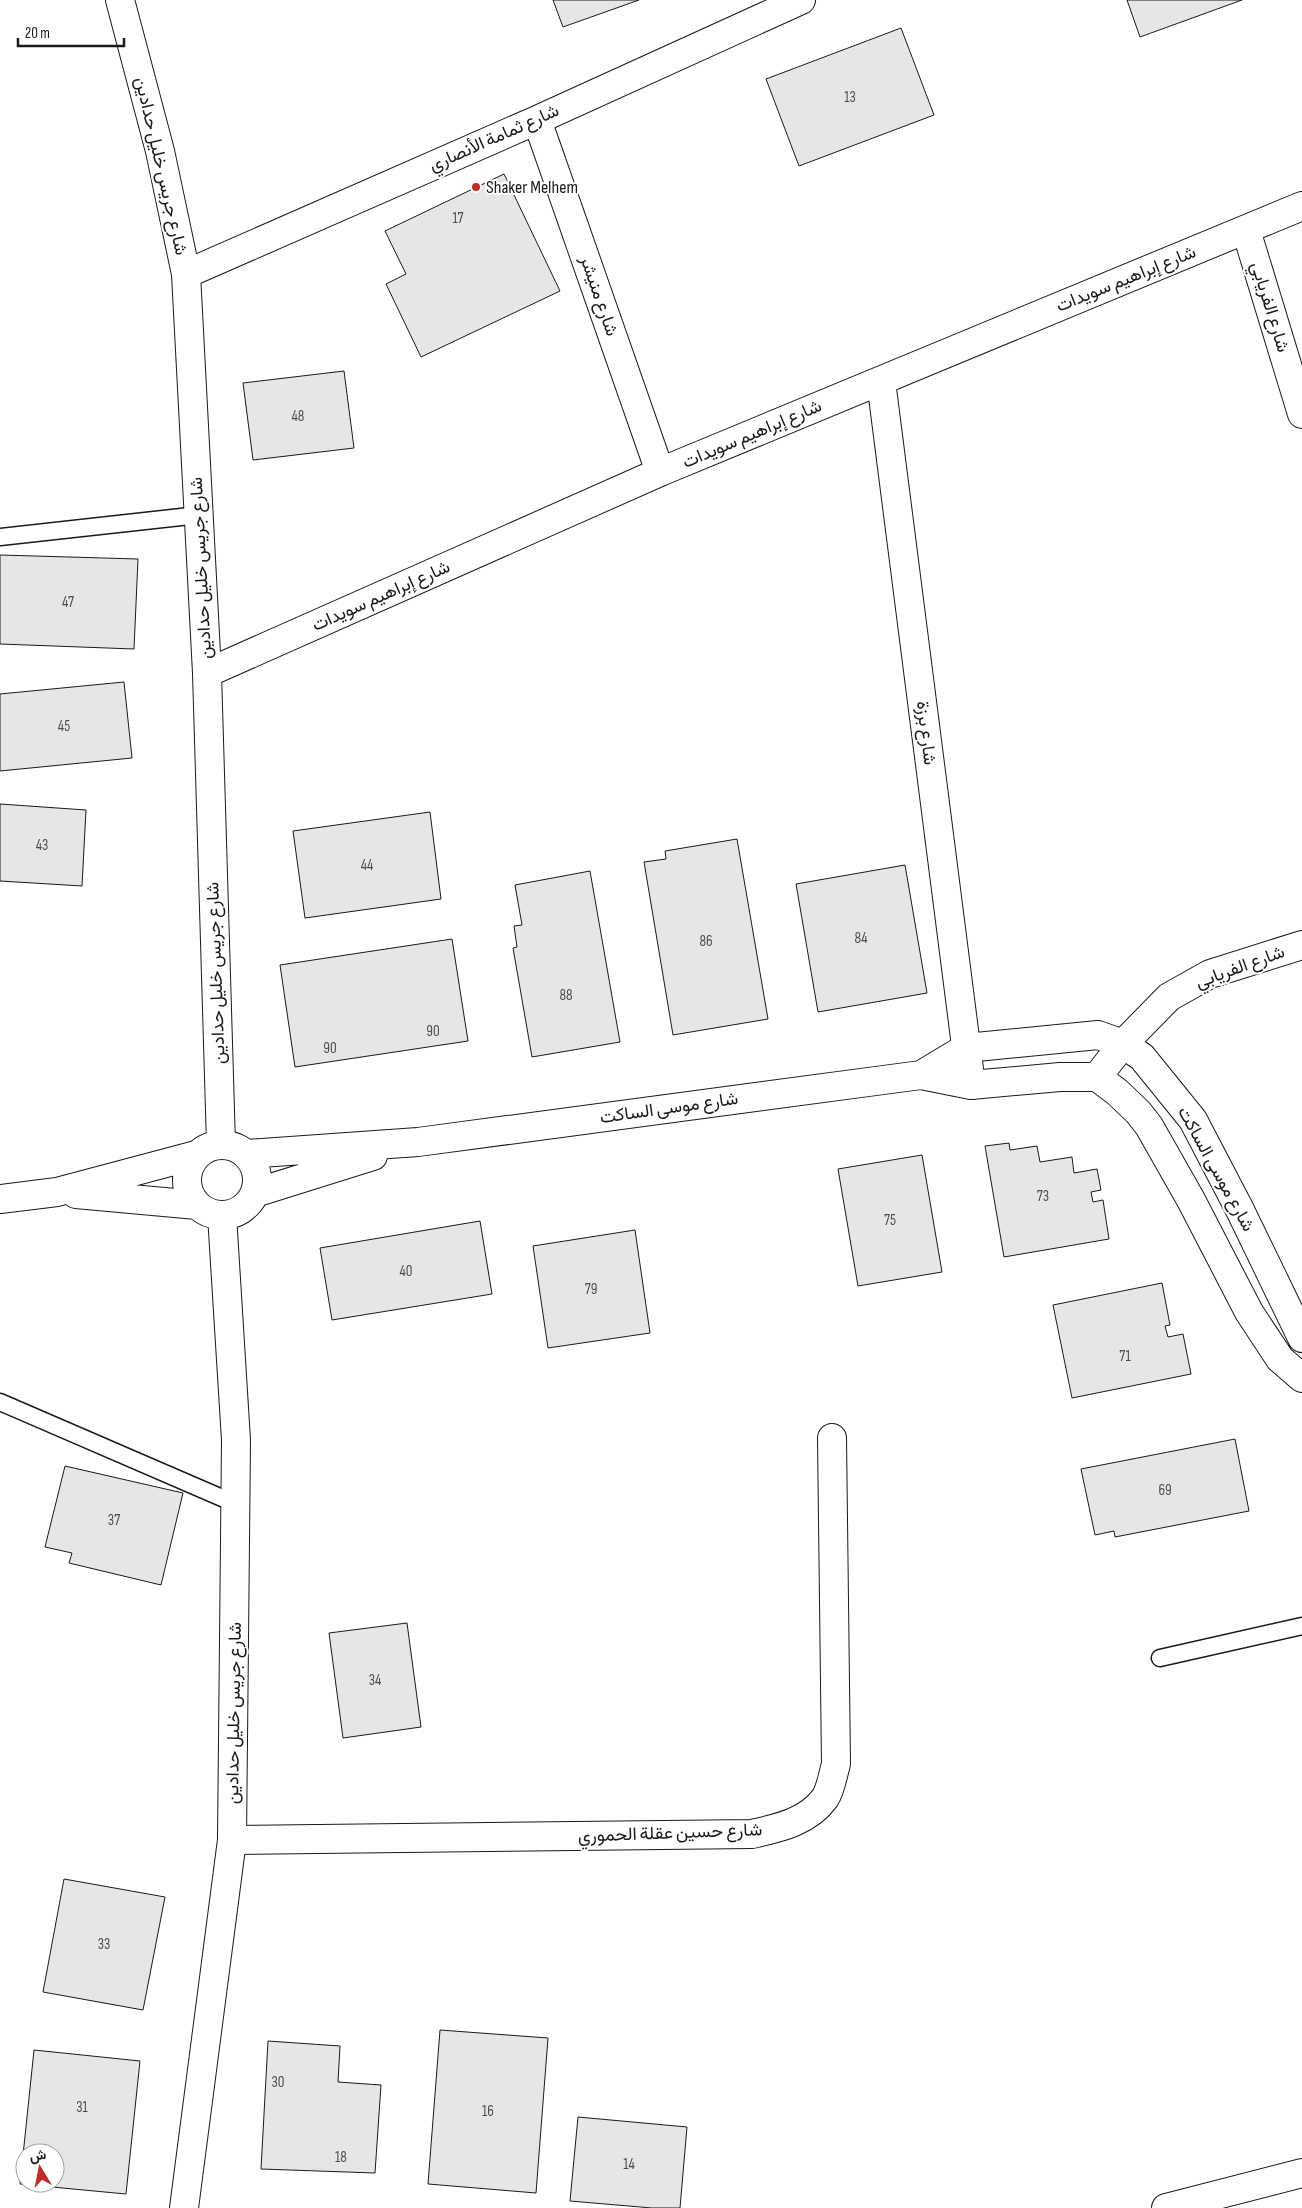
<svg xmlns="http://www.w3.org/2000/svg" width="1302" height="2208" font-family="'Sofia Sans Condensed',Vazirmatn,sans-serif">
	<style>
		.building { fill: #e6e6e6; stroke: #1a1a1a; fill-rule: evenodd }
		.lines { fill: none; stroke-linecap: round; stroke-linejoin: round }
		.service-casing { stroke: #1a1a1a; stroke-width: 19 }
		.minor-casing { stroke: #1a1a1a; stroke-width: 30 }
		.tertiary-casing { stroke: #1a1a1a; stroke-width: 30 }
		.service { stroke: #fff; stroke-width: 16 }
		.minor { stroke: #fff; stroke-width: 28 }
		.tertiary { stroke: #fff; stroke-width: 28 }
		.poi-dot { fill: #c62828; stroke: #fff; stroke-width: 2 }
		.labels { text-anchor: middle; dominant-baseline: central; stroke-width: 4; stroke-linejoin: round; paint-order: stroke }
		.number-label { font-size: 15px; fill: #4d4d4d }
		.street-label { font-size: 18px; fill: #1a1a1a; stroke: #fff }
		.poi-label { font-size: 18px; fill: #1a1a1a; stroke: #fff; text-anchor: start }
	</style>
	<rect width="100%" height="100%" fill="#fff"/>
	<path class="building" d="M553,0H639L563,27Z
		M1127,0H1242L1140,37Z
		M901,28L934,115L799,166L766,79Z
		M504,174L560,291L421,357L386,284L406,274L385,231Z
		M344,371L354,448L253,460L243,383Z
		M0,555L138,559L134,649L0,644Z
		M124,682L132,758L0,771V694Z
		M0,804L86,810L82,886L0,881Z
		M430,812L441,899L305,918L293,831Z
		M737,839L768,1019L673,1035L644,862L666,859L665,851Z
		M905,865L927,993L818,1012L796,884Z
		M590,871L620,1042L532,1057L513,948L517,947L514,926L522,925L515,885Z
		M452,939L468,1041L295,1067L280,965Z
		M1009,1143L1010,1150L1037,1146L1040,1162L1072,1157L1074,1173L1097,1169L1101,1190L1091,1192L1093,1202L1103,1200L1109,1239L1004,1257L985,1146Z
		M922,1155L942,1272L858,1286L838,1169Z
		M480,1221L492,1294L332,1320L320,1248Z
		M635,1230L650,1333L548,1348L533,1246Z
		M1162,1283L1170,1325L1165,1326L1168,1337L1183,1334L1191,1374L1072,1398L1053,1305Z
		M1235,1439L1249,1511L1115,1537L1114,1531L1095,1535L1081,1469Z
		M65,1466L183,1493L161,1585L69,1563L72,1553L45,1547Z
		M407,1623L421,1727L343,1738L329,1633Z
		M64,1879L165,1897L143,2010L43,1992Z
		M440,2030L548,2038L536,2193L428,2184Z
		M268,2041L340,2046L338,2082L381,2085L375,2173L261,2169Z
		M34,2050L140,2061L126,2194L20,2184ZM25,2153H55V2183H25Z
		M578,2117L687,2127L680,2208H652L570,2201Z"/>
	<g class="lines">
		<g class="service-casing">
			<path id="service" d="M0,537L199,515
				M0,1402L236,1504
				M1160,1658L1302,1626"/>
		</g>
		<g class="minor-casing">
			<path id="minor" d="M537,120L660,472
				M1246,230L1302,414
				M186,274L537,120L801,0
				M881,381L971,1085
				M207,673L660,472L1302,206
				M1097,1077L1123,1044L1169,997L1210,974L1302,945
				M232,1840L752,1834C778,1828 808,1822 825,1798C831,1789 833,1774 836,1764L832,1438
				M1166,2208L1302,2173"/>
		</g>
		<g class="tertiary-casing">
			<path id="tertiary" d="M120,0L160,151L186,274L207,673L221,1144
				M921,1075L966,1048L1098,1035L1123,1044L1142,1057L1193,1120L1240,1210L1302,1338
				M187 1180a35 35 0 1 1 70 0a35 35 0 1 1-70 0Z
				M246,1154L418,1142L921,1075L971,1085L1060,1077H1097L1117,1092L1138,1112L1149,1126L1191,1200L1249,1312L1280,1359L1302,1378
				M255,1193L373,1156
				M76,1194L197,1205
				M0,1199L57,1192L196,1155
				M184,2208L232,1840L236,1440L222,1215"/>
		</g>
		<use href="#service" class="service"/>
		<use href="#minor" class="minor"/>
		<use href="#tertiary" class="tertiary"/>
	</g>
	<circle class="poi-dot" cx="476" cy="187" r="5"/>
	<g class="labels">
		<g class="number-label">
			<text x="850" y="97">13</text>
			<text x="458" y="218">17</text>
			<text x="298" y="416">48</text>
			<text x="68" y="602">47</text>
			<text x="64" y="726">45</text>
			<text x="42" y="845">43</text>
			<text x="367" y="865">44</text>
			<text x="861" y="938">84</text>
			<text x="706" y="941">86</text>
			<text x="566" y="995">88</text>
			<text x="433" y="1031">90</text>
			<text x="330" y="1048">90</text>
			<text x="1043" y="1196">73</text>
			<text x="890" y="1220">75</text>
			<text x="406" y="1271">40</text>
			<text x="591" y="1289">79</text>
			<text x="1125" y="1356">71</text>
			<text x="1165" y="1490">69</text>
			<text x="114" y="1520">37</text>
			<text x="375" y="1680">34</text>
			<text x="104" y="1944">33</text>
			<text x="278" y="2082">30</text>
			<text x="82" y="2107">31</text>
			<text x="488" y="2111">16</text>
			<text x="341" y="2157">18</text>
			<text x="629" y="2164">14</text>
		</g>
		<g class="street-label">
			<text transform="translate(494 138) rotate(-24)">شارع ثمامة الأنصاري</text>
			<text transform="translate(161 166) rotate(77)">شارع جريس خليل حدادين</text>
			<text transform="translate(1126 279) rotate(-22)">شارع إبراهيم سويدات</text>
			<text transform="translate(599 296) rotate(71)">شارع منيشر</text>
			<text transform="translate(1270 307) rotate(73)">شارع الفريابي</text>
			<text transform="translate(752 434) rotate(-23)">شارع إبراهيم سويدات</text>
			<text transform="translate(201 568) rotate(-93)">شارع جريس خليل حدادين</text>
			<text transform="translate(381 596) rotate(-24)">شارع إبراهيم سويدات</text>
			<text transform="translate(926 733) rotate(83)">شارع برزة</text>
			<text transform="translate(1240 967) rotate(-20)">شارع الفريابي</text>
			<text transform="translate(216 973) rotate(-92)">شارع جريس خليل حدادين</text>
			<text transform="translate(669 1108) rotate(-8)">شارع موسى الساكت</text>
			<text transform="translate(1216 1169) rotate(61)">شارع موسى الساكت</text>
			<text transform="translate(234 1713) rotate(-89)">شارع جريس خليل حدادين</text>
			<text transform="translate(670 1833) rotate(-2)">شارع حسين عقلة الحموري</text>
		</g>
		<g class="poi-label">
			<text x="486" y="187">Shaker Melhem</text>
		</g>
	</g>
	<g transform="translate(40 2168) rotate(350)"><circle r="24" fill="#ffffff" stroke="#a3a3a3"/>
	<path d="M0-4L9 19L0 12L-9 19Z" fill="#c62828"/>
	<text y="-8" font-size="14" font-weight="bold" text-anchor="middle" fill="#1a1a1a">ش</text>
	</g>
	<path d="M18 38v8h106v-8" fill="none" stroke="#1a1a1a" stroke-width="2.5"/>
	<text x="25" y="38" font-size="15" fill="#1a1a1a" stroke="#ffffff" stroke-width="4" paint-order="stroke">20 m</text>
</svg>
